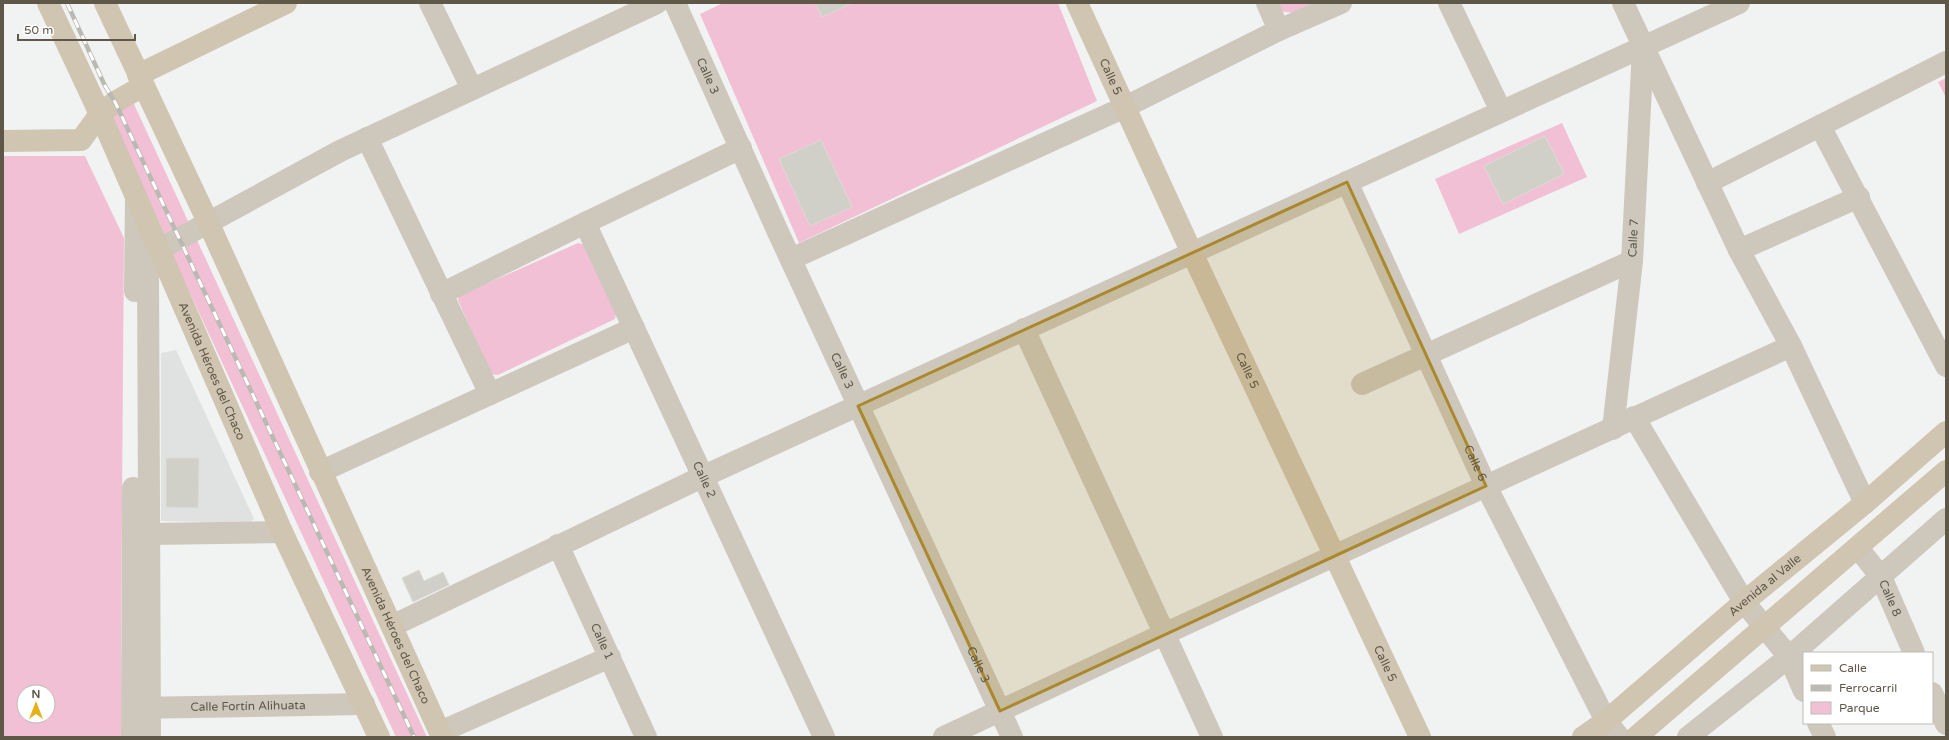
<svg xmlns="http://www.w3.org/2000/svg" width="1949" height="740" font-family="'Varela Round',sans-serif">
	<style>
		.education { fill: #e0e2e1 }
		.green { fill: #f1c0d5; fill-rule: evenodd }
		.building { fill: #d0cfc8; stroke: #dcdbd5 }
		.lines { fill: none; stroke-linecap: round; stroke-linejoin: round }
		.minor { stroke: #cec7bc; stroke-width: 22 }
		.major { stroke: #d0c5b0; stroke-width: 22 }
		.rail-casing { stroke: #bbb9b3; stroke-width: 4.5 }
		.rail { stroke: #fff; stroke-width: 3; stroke-dasharray: 9; stroke-linecap: butt }
		.marked { fill: #aa882c; fill-opacity: 0.2; stroke: #aa882c; stroke-width: 3; stroke-linejoin: round }
		.labels { text-anchor: middle; dominant-baseline: central; stroke-width: 4; stroke-linejoin: round; paint-order: stroke }
		.street-label { font-size: 12px; fill: #5f5748; stroke: #fff }
	</style>
	<rect width="100%" height="100%" fill="#f1f3f3"/>
	<path class="education" d="M176,350L254,519L249,523L161,521V353Z"/>
	<path class="green" d="M723,3H1058L1097,101L799,243L700,14Z
		M1276,3H1318L1293,13L1280,11Z
		M1946,78V98L1938,82Z
		M133,102L427,737H396L111,123L109,115Z
		M1562,123L1587,177L1459,234L1435,179Z
		M3,156H85L124,238L121,644L122,737H3ZM24,692H48V716H24Z
		M578,243L586,245L617,309L615,319L498,375L490,374L458,300L459,296Z"/>
	<path class="building" d="M815,3H852L822,17Z
		M1545,136L1564,174L1503,204L1484,166Z
		M821,140L852,207L810,226L779,159Z
		M166,458H199L198,508L166,507Z
		M419,570L424,581L443,572L449,585L413,602L402,578Z"/>
	<g class="lines">
		<g class="minor">
			<path d="M430,3L472,89"/>
			<path id="s1" d="M675,3L778,232L1012,737"/>
			<path d="M1267,3L1279,30"/>
			<path d="M1449,3L1501,111"/>
			<path d="M1623,3L1739,250L1791,346L1865,503"/>
			<path d="M1820,126L1946,366"/>
			<path d="M367,138L490,394"/>
			<path id="s2" d="M1347,182L1486,486L1606,721L1619,737"/>
			<path d="M1707,183L1946,62"/>
			<path id="s3" d="M585,223L824,737"/>
			<path d="M1739,250L1859,197"/>
			<path d="M791,259L1125,107L1279,30L1341,3"/>
			<path d="M135,291L136,197"/>
			<path d="M441,294L585,223L741,148"/>
			<path d="M1024,329L1212,737"/>
			<path d="M1362,384L1632,261"/>
			<path d="M1634,417L1744,602L1789,657L1804,691"/>
			<path id="s4" d="M1613,429L1632,261L1643,49"/>
			<path d="M320,472L634,328"/>
			<path d="M149,534L282,532"/>
			<path id="s5" d="M558,545L646,737"/>
			<path id="s6" d="M1858,548L1881,577L1914,653"/>
			<path d="M392,626L704,476L1739,3"/>
			<path d="M1932,693L1946,724"/>
			<path id="s7" d="M135,708L364,704"/>
			<path d="M1818,723L1825,737"/>
			<path d="M440,732L610,657"/>
			<path d="M132,737L133,488"/>
			<path d="M150,737L148,271L158,250L340,151L657,3"/>
			<path d="M944,737L1164,634L1791,346"/>
			<path d="M1688,737L1789,657L1946,519"/>
		</g>
		<g class="major">
			<path id="s8" d="M48,3L100,114L282,532L379,737"/>
			<path id="s9" d="M105,3L208,222L442,737"/>
			<path id="s10" d="M1077,3L1192,253L1420,737"/>
			<path d="M138,75L286,3"/>
			<path d="M3,141L81,140L100,114L115,102L143,86"/>
			<path id="s11" d="M1583,737L1606,721L1744,602L1865,503L1946,432"/>
			<path d="M1636,737L1946,471"/>
		</g>
		<g class="rail-casing">
			<path id="rail" d="M67,3L105,86L115,102L414,737"/>
		</g>
		<use href="#rail" class="rail"/>
	</g>
	<path class="marked" d="M1347,182L1486,486L1000,711L858,406Z"/>
	<g class="labels">
		<g class="street-label">
			<text stroke="none"><textPath href="#s1" startOffset="80">Calle 3</textPath></text>
			<text stroke="none"><textPath href="#s10" startOffset="81">Calle 5</textPath></text>
			<text stroke="none"><textPath href="#s4" startOffset="192">Calle 7</textPath></text>
			<text stroke="none"><textPath href="#s8" startOffset="403">Avenida Héroes del Chaco</textPath></text>
			<text stroke="none"><textPath href="#s1" startOffset="404">Calle 3</textPath></text>
			<text stroke="none"><textPath href="#s10" startOffset="405">Calle 5</textPath></text>
			<text stroke="none"><textPath href="#s2" startOffset="309">Calle 6</textPath></text>
			<text stroke="none"><textPath href="#s3" startOffset="283">Calle 2</textPath></text>
			<text stroke="none"><textPath href="#s11" startOffset="237">Avenida al Valle</textPath></text>
			<text stroke="none"><textPath href="#s6" startOffset="60">Calle 8</textPath></text>
			<text stroke="none"><textPath href="#s9" startOffset="696">Avenida Héroes del Chaco</textPath></text>
			<text stroke="none"><textPath href="#s5" startOffset="106">Calle 1</textPath></text>
			<text stroke="none"><textPath href="#s10" startOffset="729">Calle 5</textPath></text>
			<text stroke="none"><textPath href="#s1" startOffset="728">Calle 3</textPath></text>
			<text stroke="none"><textPath href="#s7" startOffset="113">Calle Fortín Alihuata</textPath></text>
		</g>
	</g>
	<rect width="1949" height="740" fill="none" stroke="#5f5748" stroke-width="8"/>
	<rect x="1803" y="652" width="130" height="72" fill="#ffffff" stroke="#bfbcb6"/>
	<rect x="1811" y="665" width="20" height="6" fill="#d0c5b0" stroke="#bfbcb6"/>
	<text x="1839" y="672" font-size="12" fill="#5f5748">Calle</text>
	<rect x="1811" y="685" width="20" height="6" fill="#bbb9b3" stroke="#bfbcb6"/>
	<text x="1839" y="692" font-size="12" fill="#5f5748">Ferrocarril</text>
	<rect x="1811" y="702" width="20" height="12" fill="#f1c0d5" stroke="#bfbcb6"/>
	<text x="1839" y="712" font-size="12" fill="#5f5748">Parque</text>
	<g transform="translate(36 704)"><circle r="19" fill="#ffffff" stroke="#bfbcb6"/>
	<path d="M0-3L7 15L0 10L-7 15Z" fill="#e8b016"/>
	<text y="-6" font-size="11" font-weight="bold" text-anchor="middle" fill="#5f5748">N</text>
	</g>
	<path d="M18 34v6h117v-6" fill="none" stroke="#5f5748" stroke-width="2"/>
	<text x="24" y="34" font-size="12" fill="#5f5748" stroke="#ffffff" stroke-width="3" paint-order="stroke">50 m</text>
</svg>
